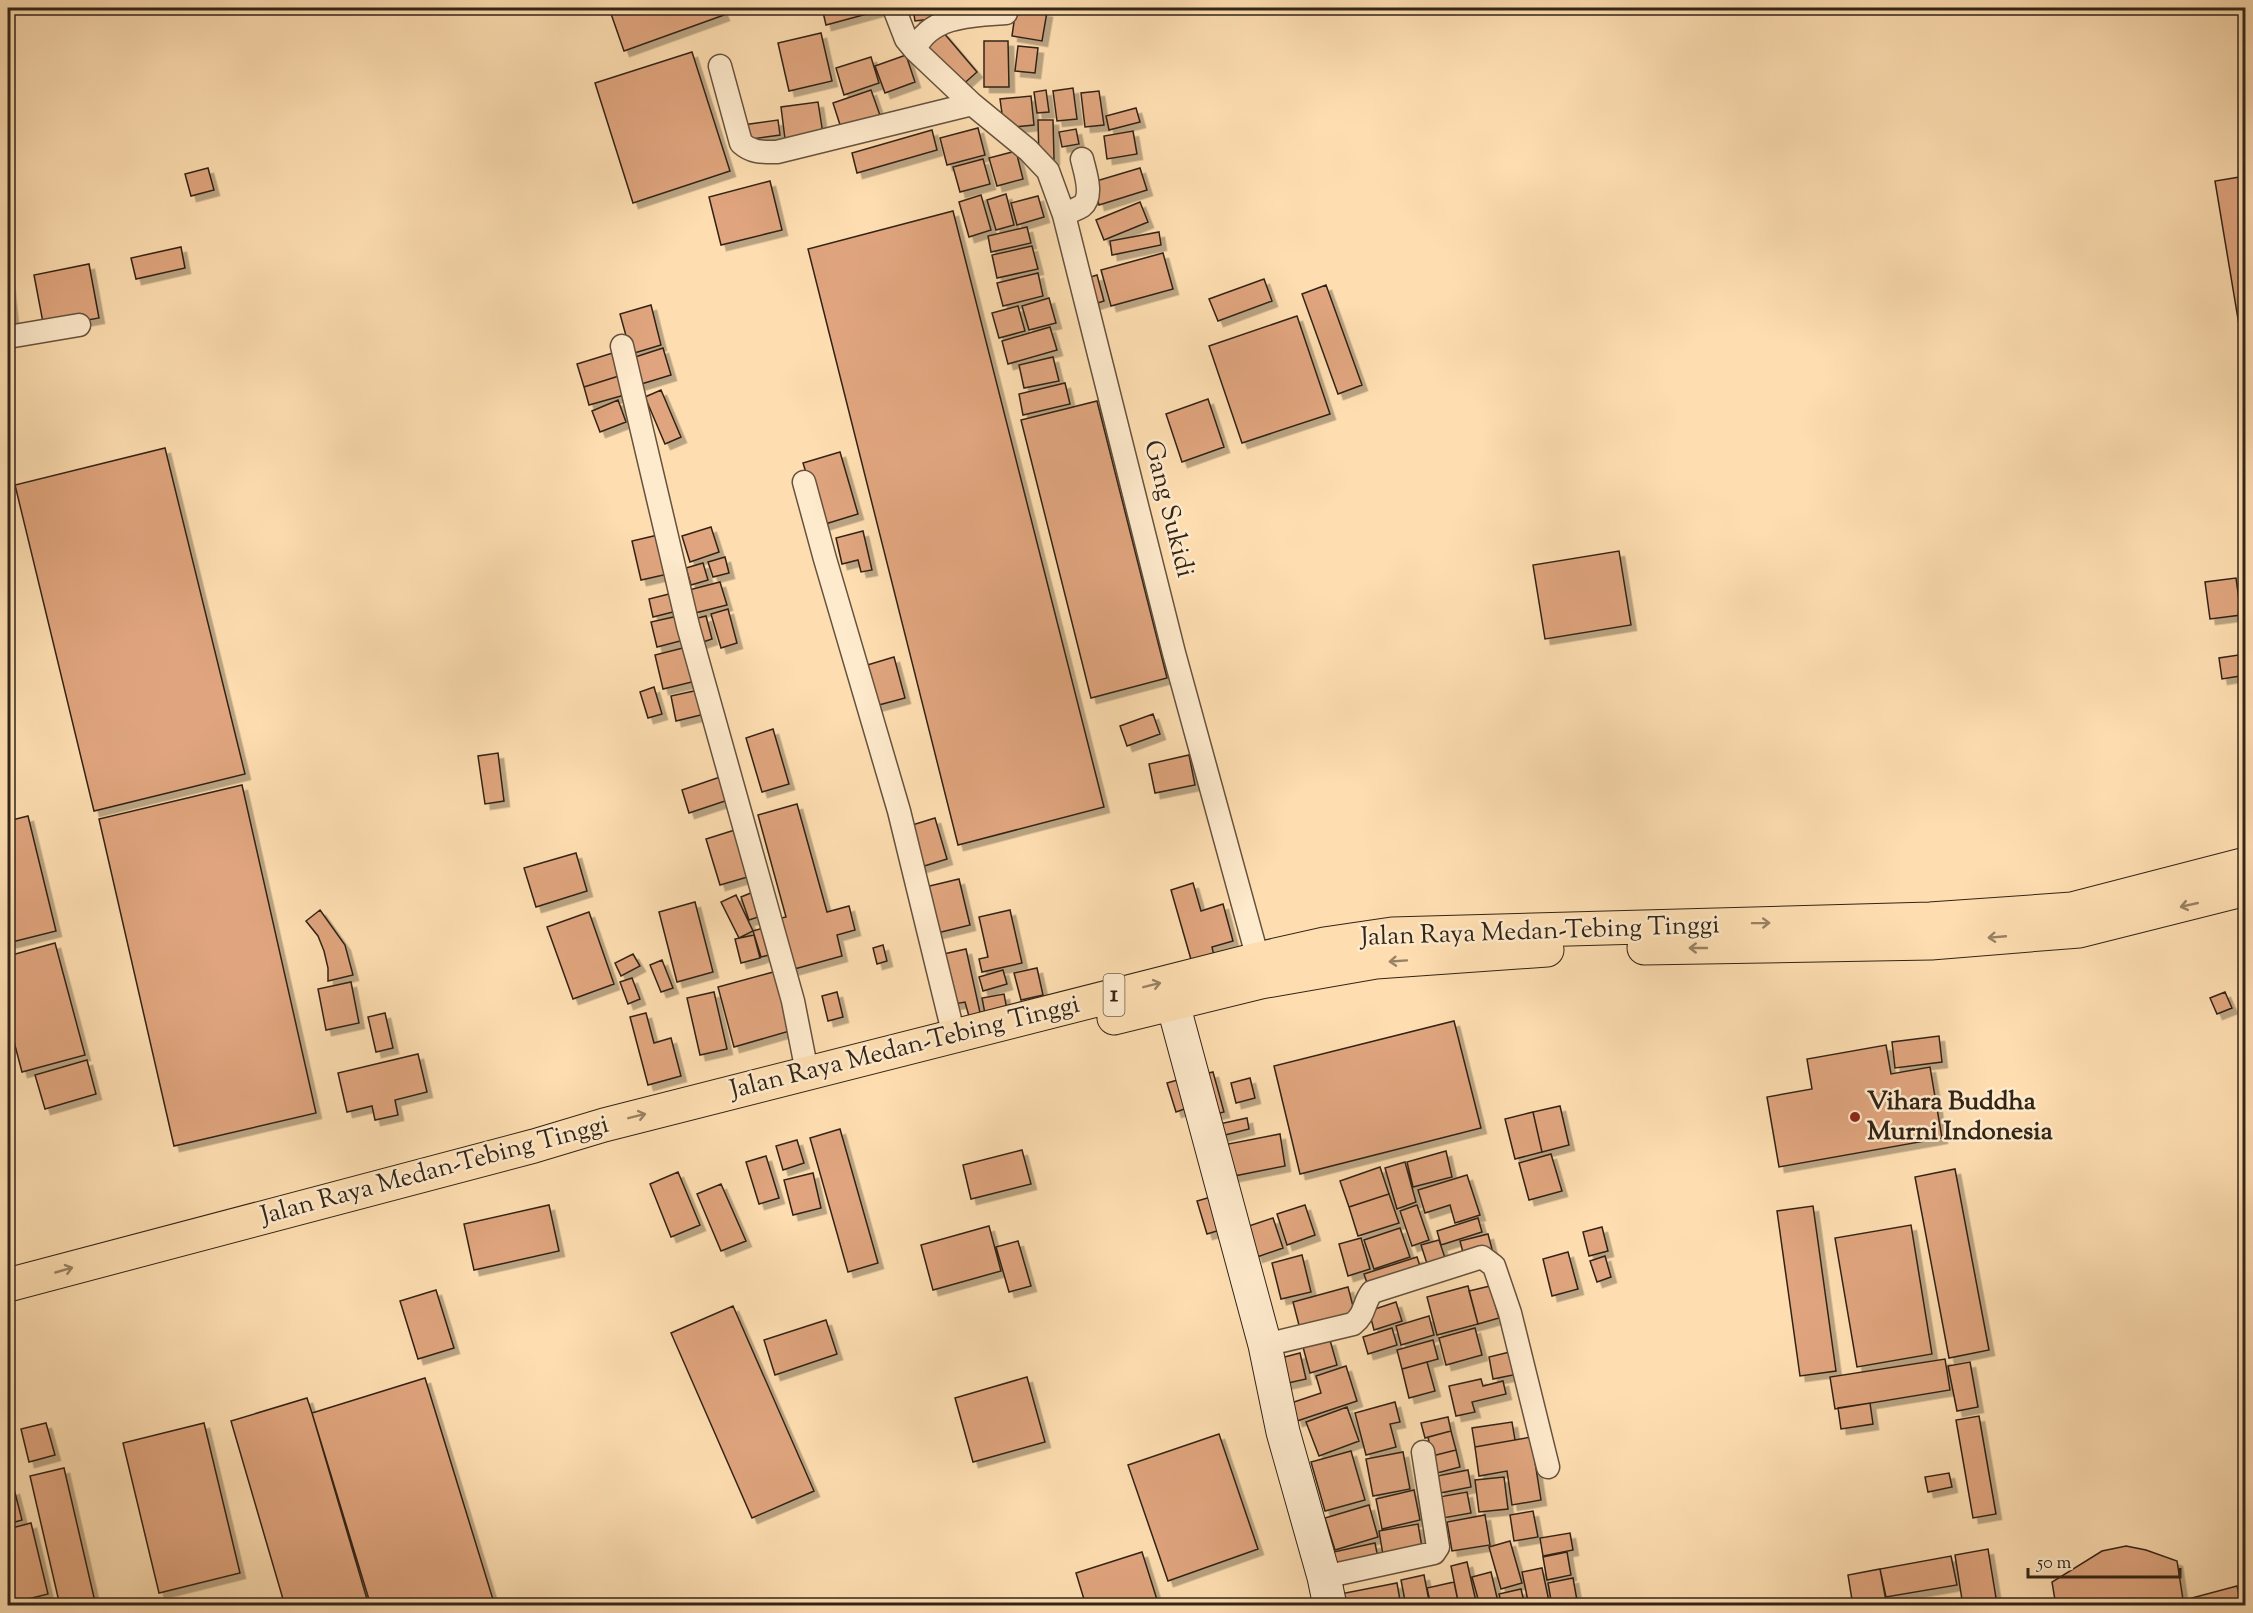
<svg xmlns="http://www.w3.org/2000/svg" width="2253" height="1613" font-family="'Sorts Mill Goudy',serif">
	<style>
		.building { fill: #e0a57e; stroke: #322417; stroke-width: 1.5; filter: url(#shadow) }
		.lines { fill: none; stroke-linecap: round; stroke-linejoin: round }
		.street-casing { stroke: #65523e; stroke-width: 25 }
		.secondary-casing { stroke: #322417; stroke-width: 35 }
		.highway-casing { stroke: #322417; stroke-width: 35 }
		.street { stroke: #feeacc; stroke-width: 22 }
		.secondary { stroke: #feeacc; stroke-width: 33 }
		.highway { stroke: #fedeb1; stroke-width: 33 }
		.oneway { stroke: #988164 }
		.poi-dot { fill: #8f2418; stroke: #feeacc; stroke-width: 2 }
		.labels { text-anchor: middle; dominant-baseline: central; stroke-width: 5; stroke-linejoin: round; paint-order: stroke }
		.shield { fill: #feeacc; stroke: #6f5f4d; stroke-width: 1.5 }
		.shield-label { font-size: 24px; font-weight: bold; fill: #322417 }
		.street-label { font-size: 26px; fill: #322417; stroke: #feeacc }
		.poi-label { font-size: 26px; font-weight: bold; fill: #322417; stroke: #feeacc; text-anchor: start }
	</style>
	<defs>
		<filter id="shadow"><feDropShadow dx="5.5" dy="5.5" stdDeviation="0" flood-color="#0004"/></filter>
	</defs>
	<rect width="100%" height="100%" fill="#fedeb1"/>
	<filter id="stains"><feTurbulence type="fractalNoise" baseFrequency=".00333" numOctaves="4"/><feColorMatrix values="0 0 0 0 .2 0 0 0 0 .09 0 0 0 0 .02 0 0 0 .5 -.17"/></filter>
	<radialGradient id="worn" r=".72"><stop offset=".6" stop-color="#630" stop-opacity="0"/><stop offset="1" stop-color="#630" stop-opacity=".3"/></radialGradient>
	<path class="building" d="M609,8H721L724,15L624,51Z
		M822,8H877L878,11L826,25Z
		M913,8H937L939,18L915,21Z
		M1016,8L1047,12L1042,41L1012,36Z
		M943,32L977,72L960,87L926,47Z
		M821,33L832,81L789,91L778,43Z
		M984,41H1008L1009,87H984Z
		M1018,46L1038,48L1035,73L1015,71Z
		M692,52L730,171L633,203L595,83Z
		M906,55L915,82L885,93L875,66Z
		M871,57L879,83L844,95L836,68Z
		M1073,88L1077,119L1057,121L1053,91Z
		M871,90L881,118L842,131L833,103Z
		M1046,90L1049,112L1037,113L1034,92Z
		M1099,91L1104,125L1085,127L1081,93Z
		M1031,96L1034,125L1004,128L1000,99Z
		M818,102L823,134L785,139L781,107Z
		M1136,108L1140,122L1109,130L1106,116Z
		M778,120L780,135L745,140L743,125Z
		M1038,120H1053L1054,159L1039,160Z
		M978,128L985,155L947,165L940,138Z
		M1076,129L1079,144L1062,147L1059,132Z
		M932,130L937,150L857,173L852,153Z
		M1133,131L1137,154L1107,159L1104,136Z
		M1016,151L1023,179L997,186L989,158Z
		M983,159L990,184L960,192L953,167Z
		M208,168L214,190L191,196L185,174Z
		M1140,168L1147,190L1099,205L1093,182Z
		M2246,176V367L2215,181Z
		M770,181L782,230L721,245L709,197Z
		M1006,194L1014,225L996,230L987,200Z
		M981,195L991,230L969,237L959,202Z
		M1038,196L1044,217L1017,225L1011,203Z
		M1140,202L1148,222L1104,240L1096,220Z
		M953,211L1104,807L958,845L808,249Z
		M1027,227L1031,243L991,252L988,236Z
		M1159,232L1161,245L1112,255L1110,241Z
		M1032,246L1038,269L997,278L992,255Z
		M181,247L185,268L136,279L131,258Z
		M1163,253L1173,289L1111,306L1101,270Z
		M89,264L99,318L44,328L34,275Z
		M8,271L14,329L8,330Z
		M1038,273L1043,296L1003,306L997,283Z
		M1097,275L1104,301L1091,305L1084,279Z
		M1264,279L1272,301L1218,321L1209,299Z
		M1326,285L1362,385L1338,394L1302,294Z
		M1049,298L1056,323L1029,330L1022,306Z
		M651,305L661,345L631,354L620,314Z
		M1018,306L1025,331L999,338L992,313Z
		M1297,316L1330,414L1242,443L1209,346Z
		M1050,327L1057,350L1008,364L1002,341Z
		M663,348L671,375L638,385L629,359Z
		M616,352L622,375L584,387L577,364Z
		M1053,357L1059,381L1024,388L1019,365Z
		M622,375L628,394L589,405L584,387Z
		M1065,383L1070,404L1023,415L1019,394Z
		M661,390L681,437L665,444L645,397Z
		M1208,399L1224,447L1182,462L1166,414Z
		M618,400L626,422L600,432L592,411Z
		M1097,401L1167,678L1091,698L1021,420Z
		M165,448L245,774L94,811L15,485Z
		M840,452L858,514L822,525L803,463Z
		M711,527L719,552L690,562L682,536Z
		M863,531L872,570L861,572L858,560L842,564L836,538Z
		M658,535L668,574L641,580L632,541Z
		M1619,551L1631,625L1545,639L1533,565Z
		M725,557L729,573L713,577L708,562Z
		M703,563L708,580L691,585L686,568Z
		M2236,578L2241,615L2210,619L2205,582Z
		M720,582L727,605L695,613L689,590Z
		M673,593L677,611L653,617L649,599Z
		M728,609L737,643L721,648L711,614Z
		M678,616L684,640L657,647L651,622Z
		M706,616L712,639L697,644L690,620Z
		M687,647L696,681L663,689L655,655Z
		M2245,654L2246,675L2222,679L2219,658Z
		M894,657L905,698L875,706L864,666Z
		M654,687L662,714L648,718L640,692Z
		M703,689L709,713L676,721L671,696Z
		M1153,714L1160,734L1127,746L1120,726Z
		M773,729L789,784L762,792L746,738Z
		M498,753L504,801L485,804L478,756Z
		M1189,755L1195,785L1155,793L1149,764Z
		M723,776L731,799L689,813L682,790Z
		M242,785L316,1113L174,1146L99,819Z
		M797,804L827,912L849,906L855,930L837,935L842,956L787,971L773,920L786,917L758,815Z
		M28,816L56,931L8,943V821Z
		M935,818L947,859L921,867L909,826Z
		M738,829L751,876L720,885L706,839Z
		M576,853L587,891L536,907L524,868Z
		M959,879L970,925L933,934L921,888Z
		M1193,883L1201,911L1223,904L1233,941L1212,947L1214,956L1192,963L1171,890Z
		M758,890L767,914L749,920L741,897Z
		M736,895L753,931L739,938L721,902Z
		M695,902L713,972L677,982L659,912Z
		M320,910L345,945L353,975L328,981V968L324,951L318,936L306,921Z
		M1010,910L1022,963L982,972L979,959L988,957L979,917Z
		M589,912L614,984L573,999L547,927Z
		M770,926L777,953L761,957L753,931Z
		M754,935L760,958L741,963L735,939Z
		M55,943L85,1055L22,1072L8,1019V956Z
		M883,945L887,961L877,964L873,948Z
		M966,949L981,1017L970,1020L965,1002L949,1005L939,955Z
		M633,954L640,966L621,976L615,963Z
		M662,960L673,988L661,992L650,965Z
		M1037,968L1043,995L1021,1000L1014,973Z
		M1003,970L1007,984L983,991L979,977Z
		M777,971L793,1030L734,1047L718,987Z
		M632,978L640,999L628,1004L620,982Z
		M351,982L359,1023L326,1030L318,989Z
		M714,992L727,1049L700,1055L687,998Z
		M837,992L843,1017L828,1021L822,996Z
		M2225,992L2232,1008L2217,1014L2210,998Z
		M1004,994L1008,1015L986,1019L982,998Z
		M385,1013L393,1048L376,1052L368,1017Z
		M646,1013L654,1043L671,1038L681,1076L648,1085L630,1017Z
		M1454,1021L1481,1128L1300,1174L1274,1066Z
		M1939,1036L1942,1062L1895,1068L1892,1042Z
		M1886,1045L1891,1074L1930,1067L1942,1138L1779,1167L1767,1097L1812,1089L1807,1059Z
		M418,1054L427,1092L395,1100L398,1115L375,1120L372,1106L347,1112L338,1073Z
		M87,1060L96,1094L45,1109L35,1075Z
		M1213,1072L1224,1112L1211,1115L1200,1075Z
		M1250,1078L1255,1098L1236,1103L1231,1083Z
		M1181,1079L1190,1107L1176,1112L1167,1083Z
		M1560,1106L1569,1145L1542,1152L1533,1112Z
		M1533,1112L1542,1152L1515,1159L1505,1119Z
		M1247,1118L1249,1129L1213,1138L1210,1126Z
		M840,1129L878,1263L848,1272L810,1138Z
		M1280,1134L1285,1166L1229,1177L1223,1145Z
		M797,1140L804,1163L783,1170L776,1146Z
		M1022,1150L1031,1184L971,1199L963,1165Z
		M1446,1151L1452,1177L1413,1187L1407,1162Z
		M1551,1154L1562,1191L1529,1200L1519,1163Z
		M766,1156L779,1198L759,1204L746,1162Z
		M1405,1162L1416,1202L1397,1209L1385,1168Z
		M1380,1167L1389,1194L1349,1207L1340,1181Z
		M1955,1169L1989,1350L1949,1358L1915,1177Z
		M678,1172L700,1225L671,1237L650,1184Z
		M813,1173L821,1208L793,1215L784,1180Z
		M1467,1175L1480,1215L1455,1223L1450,1205L1425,1213L1418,1190Z
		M721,1184L746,1241L721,1251L697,1194Z
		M1389,1194L1399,1223L1358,1236L1349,1207Z
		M1211,1197L1220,1230L1207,1234L1197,1201Z
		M549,1205L559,1251L474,1270L464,1224Z
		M1305,1205L1315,1235L1287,1245L1277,1214Z
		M1417,1205L1429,1240L1412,1246L1400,1211Z
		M1813,1206L1836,1371L1800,1376L1777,1211Z
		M1273,1218L1283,1248L1257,1257L1246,1227Z
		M1478,1218L1482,1232L1441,1245L1437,1231Z
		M1911,1225L1932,1354L1857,1367L1835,1238Z
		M989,1226L1001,1271L933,1290L921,1245Z
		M1602,1227L1608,1251L1589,1256L1583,1232Z
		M1400,1228L1410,1257L1374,1269L1364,1240Z
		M1488,1234L1493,1253L1465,1260L1460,1241Z
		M1361,1238L1370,1269L1348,1276L1339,1244Z
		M1439,1240L1448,1267L1430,1273L1421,1245Z
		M1018,1241L1031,1286L1009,1292L996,1247Z
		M1568,1252L1578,1289L1552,1296L1543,1259Z
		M1302,1255L1311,1292L1281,1299L1272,1263Z
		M1605,1256L1611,1277L1597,1282L1590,1261Z
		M1417,1257L1423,1275L1370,1292L1364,1274Z
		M1468,1286L1478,1324L1437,1335L1427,1297Z
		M1490,1286L1499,1318L1478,1324L1469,1291Z
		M1348,1287L1355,1314L1300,1329L1293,1302Z
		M436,1290L454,1348L418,1359L400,1301Z
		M1396,1302L1402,1321L1374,1330L1369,1311Z
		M733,1306L814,1491L752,1518L671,1333Z
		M1429,1316L1434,1335L1401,1345L1396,1326Z
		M826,1320L837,1354L775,1375L764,1340Z
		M1392,1328L1397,1345L1368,1354L1363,1337Z
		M1475,1328L1482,1355L1446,1365L1439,1338Z
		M1330,1340L1337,1365L1310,1373L1303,1347Z
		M1433,1340L1438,1359L1402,1369L1397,1350Z
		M1518,1350L1523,1373L1493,1379L1489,1357Z
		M1300,1353L1306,1379L1279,1385L1273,1360Z
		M1945,1359L1950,1390L1835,1409L1830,1377Z
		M1427,1362L1435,1391L1409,1398L1402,1369Z
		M1970,1362L1978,1407L1957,1411L1948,1366Z
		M1346,1366L1357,1401L1297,1421L1291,1403L1321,1393L1316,1376Z
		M1027,1377L1045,1442L973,1462L955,1398Z
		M425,1378L495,1606H371L312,1413Z
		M1481,1379L1483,1386L1503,1381L1506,1394L1472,1402L1475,1412L1456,1416L1449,1386Z
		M307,1398L312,1413L369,1606H285L231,1421Z
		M1395,1402L1400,1422L1390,1424L1396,1447L1366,1455L1355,1413Z
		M1870,1403L1873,1424L1841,1429L1838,1408Z
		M1347,1407L1359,1441L1319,1456L1306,1422Z
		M1979,1416L1996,1514L1973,1518L1956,1420Z
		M1448,1417L1451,1431L1425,1438L1421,1423Z
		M1512,1422L1515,1440L1475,1447L1472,1428Z
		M46,1423L55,1455L29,1462L21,1429Z
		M204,1423L240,1573L159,1593L123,1443Z
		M1451,1431L1456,1450L1432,1456L1428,1437Z
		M1219,1434L1258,1549L1168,1581L1128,1465Z
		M1531,1437L1541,1500L1512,1505L1507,1471L1479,1476L1475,1447Z
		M1456,1450L1460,1467L1437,1473L1432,1456Z
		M1351,1451L1365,1500L1325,1511L1311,1462Z
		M1403,1452L1410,1489L1373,1496L1366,1459Z
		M64,1468L96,1606H60L30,1476Z
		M1468,1470L1471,1487L1440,1493L1437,1476Z
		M1949,1473L1952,1487L1928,1492L1925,1477Z
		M1504,1477L1508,1509L1479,1512L1475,1480Z
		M14,1489L22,1520L8,1524V1491Z
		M1414,1490L1420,1520L1382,1529L1376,1499Z
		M1467,1492L1471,1513L1443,1518L1439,1497Z
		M1369,1505L1378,1537L1335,1550L1325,1518Z
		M1533,1511L1538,1537L1514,1541L1510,1515Z
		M1485,1515L1490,1545L1452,1551L1447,1522Z
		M31,1523L48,1594L8,1604V1529Z
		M1418,1524L1423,1553L1384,1561L1379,1531Z
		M1570,1533L1573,1550L1543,1556L1540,1538Z
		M1510,1541L1522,1583L1501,1589L1489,1547Z
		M1375,1543L1379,1563L1333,1574L1329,1553Z
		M2126,1546L2146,1550L2177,1561L2184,1606H2056L2052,1582L2102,1551Z
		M1988,1549L1997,1604L1963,1606L1955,1555Z
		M1142,1552L1159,1606H1086L1076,1573Z
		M1567,1552L1571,1575L1547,1580L1543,1557Z
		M1951,1556L1957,1585L1886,1597L1880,1569Z
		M1467,1562L1477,1606H1459L1451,1566Z
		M1542,1568L1550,1606H1529L1522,1572Z
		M1880,1569L1887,1606H1853L1848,1575Z
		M1491,1572L1499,1606H1480L1472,1577Z
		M1424,1575L1430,1606H1406L1401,1580Z
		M1573,1578L1578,1606H1552L1548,1583Z
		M1454,1582L1459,1606H1431L1427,1588Z
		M1397,1583L1401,1606H1342L1340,1594Z
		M2237,1586L2242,1606H2189L2188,1599Z
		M1521,1589L1525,1606H1502L1499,1594Z"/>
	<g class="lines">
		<g class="street-casing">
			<path id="street" d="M894,8L906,39L915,50L972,104L1028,150L1048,171L1064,215L1174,653L1258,959
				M915,50C929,15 975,15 1006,13
				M720,66L741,143C752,153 763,152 777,152L972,104
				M1064,215C1069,212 1077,209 1082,206C1094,196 1085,172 1082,159
				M8,337L79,325
				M622,346L688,626L793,1001L807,1072
				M804,482L825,559L899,811L954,1036
				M1265,1345L1353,1324C1366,1314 1363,1303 1372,1292L1482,1257L1494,1266L1510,1313L1548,1467
				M1324,1577L1434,1553L1438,1547L1423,1452"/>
		</g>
		<g class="secondary-casing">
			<path id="secondary" d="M1173,1004L1265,1345L1283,1432L1324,1577L1330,1606"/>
		</g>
		<g class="highway-casing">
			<path id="highway" d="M1644,948L1931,943L2079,931L2246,889
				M1114,1018L1261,982L1376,962L1547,950
				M8,1285L534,1146L604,1125L1258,959L1324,944L1392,934L1930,919L2072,909L2246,864"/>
		</g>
		<use href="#street" class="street"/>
		<use href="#secondary" class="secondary"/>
		<use href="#highway" class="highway"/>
	</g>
	<defs><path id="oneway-shaft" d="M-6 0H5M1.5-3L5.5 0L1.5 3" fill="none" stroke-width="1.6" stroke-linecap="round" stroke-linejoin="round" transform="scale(1.5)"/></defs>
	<g class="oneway">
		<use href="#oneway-shaft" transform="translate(2189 905) rotate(167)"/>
		<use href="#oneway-shaft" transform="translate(1761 923) rotate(-1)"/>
		<use href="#oneway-shaft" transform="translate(1997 937) rotate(175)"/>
		<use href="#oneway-shaft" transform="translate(1698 948) rotate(180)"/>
		<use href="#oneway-shaft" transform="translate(1398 961) rotate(176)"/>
		<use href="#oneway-shaft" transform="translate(1152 985) rotate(-14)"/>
		<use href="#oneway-shaft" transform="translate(637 1116) rotate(-14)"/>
		<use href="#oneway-shaft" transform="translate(64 1270) rotate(-16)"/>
	</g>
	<circle class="poi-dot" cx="1855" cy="1117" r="6"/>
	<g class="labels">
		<rect class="shield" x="1103.5" y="974" width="21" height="42" rx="4.5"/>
		<g class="shield-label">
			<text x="1114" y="995">1</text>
		</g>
		<g class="street-label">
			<text transform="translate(1168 509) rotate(76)">Gang Sukidi</text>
			<text transform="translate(1540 932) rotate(-2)">Jalan Raya Medan-Tebing Tinggi</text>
			<text transform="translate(905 1048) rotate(-14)">Jalan Raya Medan-Tebing Tinggi</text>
			<text transform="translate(435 1171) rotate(-15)">Jalan Raya Medan-Tebing Tinggi</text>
		</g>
		<g class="poi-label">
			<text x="1867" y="1102">Vihara Buddha<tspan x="1867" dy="30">Murni Indonesia</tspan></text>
		</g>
	</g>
	<rect width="2253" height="1613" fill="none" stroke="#fedeb1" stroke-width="30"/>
	<rect x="9" y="9" width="2235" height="1595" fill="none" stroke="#322417" stroke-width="3"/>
	<rect x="15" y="15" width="2223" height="1583" fill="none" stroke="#322417" stroke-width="1.5"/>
	<path d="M2028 1568v9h152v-9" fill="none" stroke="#322417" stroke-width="3"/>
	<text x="2037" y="1568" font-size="18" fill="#322417" stroke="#feeacc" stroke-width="4.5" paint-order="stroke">50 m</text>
	<rect width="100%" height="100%" filter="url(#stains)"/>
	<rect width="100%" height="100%" fill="url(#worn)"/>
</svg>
